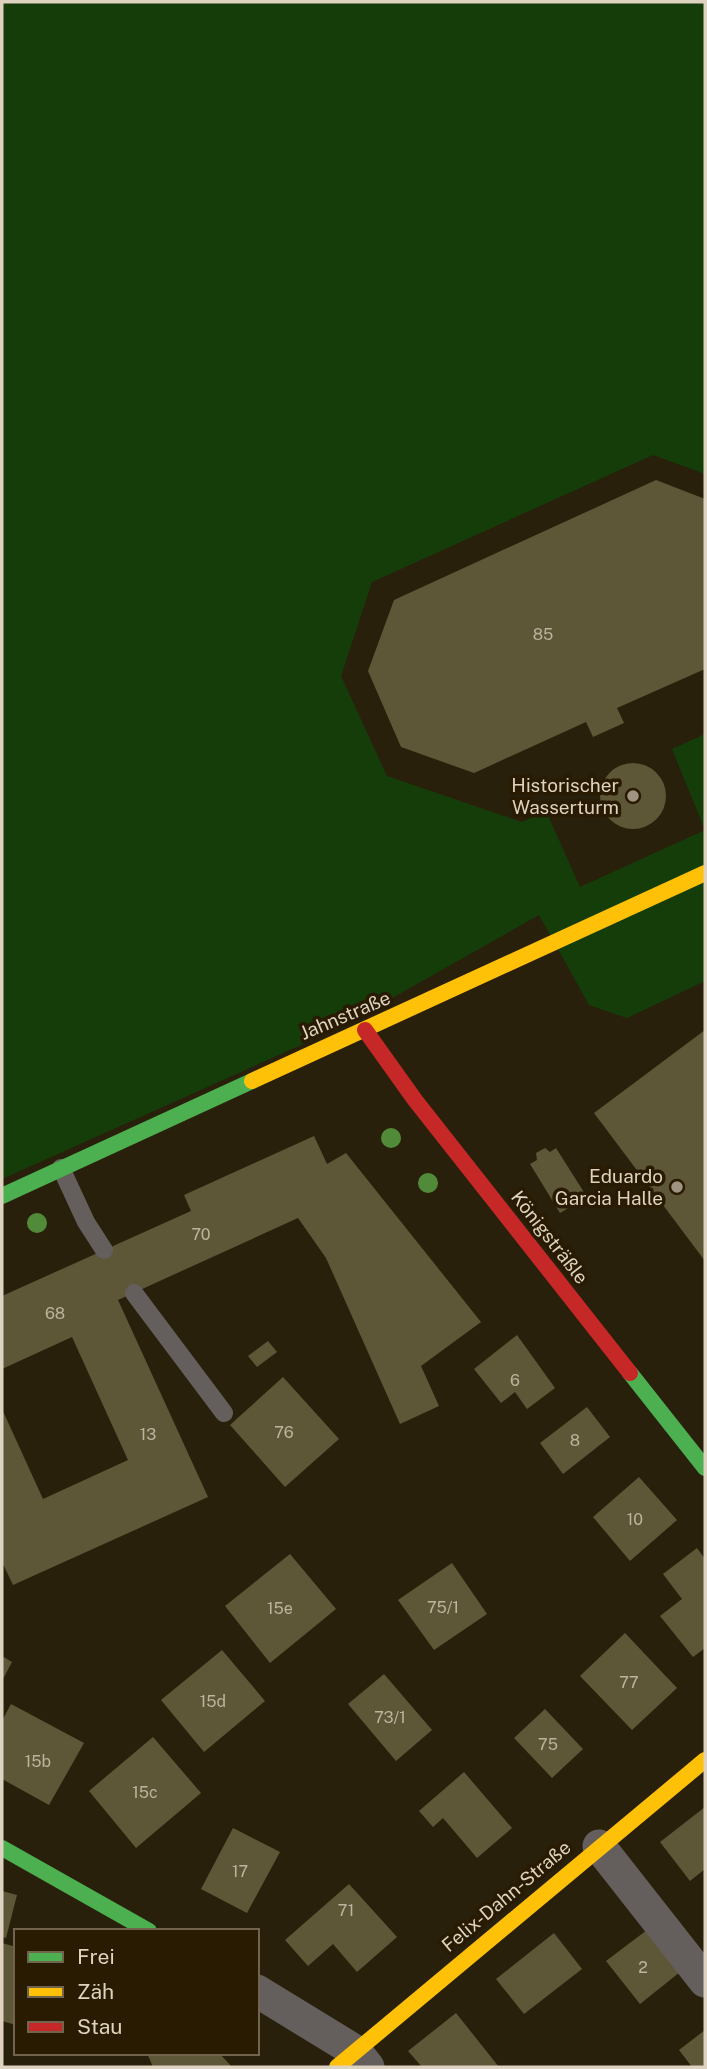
<svg xmlns="http://www.w3.org/2000/svg" width="707" height="2069" font-family="'Public Sans',sans-serif">
	<style>
		.green { fill: #153d0a }
		.building { fill: #5e5737 }
		.lines { fill: none; stroke-linecap: round; stroke-linejoin: round }
		.lane { stroke: #645f5c; stroke-width: 18 }
		.street { stroke: #645f5c; stroke-width: 33 }
		.fast { stroke: #4caf50; stroke-width: 16 }
		.slow { stroke: #ffc107; stroke-width: 16 }
		.jam { stroke: #c62828; stroke-width: 16 }
		.tree { fill: #518b3a }
		.poi-dot { fill: #9f9481; stroke: #291b02; stroke-width: 2.5 }
		.labels { text-anchor: middle; dominant-baseline: central; stroke-width: 7; stroke-linejoin: round; paint-order: stroke }
		.number-label { font-size: 16px; fill: #beb39e }
		.poi-label { font-size: 19px; fill: #ded2c0; stroke: #291b02; text-anchor: end }
		.street-label { font-size: 19px; fill: #ded2c0; stroke: #291b02 }
	</style>
	<rect width="100%" height="100%" fill="#29200c"/>
	<path class="green" d="M2,2H705V474L653,455L372,582L341,676L387,776L522,822L546,811L580,887L705,830L672,749L705,734V981L627,1018L589,1005L539,915L339,1028L2,1179Z"/>
	<path class="building" d="M656,480L705,499V669L617,708L624,723L593,737L586,722L474,773L401,747L368,671L394,600Z
		M600 796a33 33 0 1 1 66 0a33 33 0 1 1-66 0Z
		M705,1030V1261L594,1113Z
		M314,1136L327,1164L346,1153L481,1322L421,1366L439,1406L400,1424L326,1258L298,1218L118,1300L208,1497L13,1585L2,1562V1409L43,1499L128,1460L72,1337L2,1369V1296L191,1211L184,1195Z
		M545,1148L550,1152L556,1148L587,1197L560,1213L530,1164L537,1160L536,1153Z
		M517,1335L555,1388L527,1409L515,1392L501,1403L474,1369Z
		M268,1341L277,1352L257,1367L248,1356Z
		M283,1377L339,1439L285,1487L230,1425Z
		M587,1407L610,1437L563,1474L540,1443Z
		M639,1477L677,1520L630,1561L593,1517Z
		M697,1548L705,1559V1648L693,1657L660,1616L682,1599L663,1574Z
		M290,1554L336,1609L270,1663L225,1606Z
		M452,1563L487,1614L434,1650L398,1600Z
		M625,1633L677,1688L632,1730L580,1676Z
		M222,1650L265,1701L204,1752L161,1700Z
		M2,1656L12,1662L2,1681Z
		M384,1674L432,1730L396,1761L348,1704Z
		M11,1704L84,1743L49,1805L2,1779V1721Z
		M545,1709L583,1749L552,1778L514,1738Z
		M153,1737L201,1793L136,1848L89,1791Z
		M464,1772L512,1828L477,1858L443,1818L433,1827L419,1811Z
		M705,1807V1869L690,1881L660,1842Z
		M233,1828L280,1852L247,1913L201,1889Z
		M349,1884L397,1937L357,1972L333,1944L308,1966L285,1940Z
		M2,1891L17,1895L6,1938L2,1937Z
		M647,1930L680,1972L640,2004L606,1961Z
		M554,1933L582,1969L524,2014L496,1979Z
		M2,1943L16,1947V2025L2,2021Z
		M456,2013L499,2067H422L408,2051Z
		M705,2030V2067H692L679,2050Z
		M147,2053H219L232,2067H153Z"/>
	<g class="lines">
		<path class="lane" d="M61,1168L86,1222L104,1250
			M134,1293L224,1413"/>
		<path class="street" d="M599,1846L705,1981
			M257,1991L355,2051L368,2067"/>
		<path class="fast" d="M2,1196L252,1081
			M630,1373L705,1468
			M2,1848L149,1931"/>
		<path class="slow" d="M252,1081L705,873
			M337,2067L705,1760"/>
		<path class="jam" d="M365,1030L415,1100L630,1373"/>
	</g>
	<g class="tree">
		<circle cx="391" cy="1138" r="10"/>
		<circle cx="428" cy="1183" r="10"/>
		<circle cx="37" cy="1223" r="10"/>
	</g>
	<g class="poi-dot">
		<circle cx="633" cy="796" r="7"/>
		<circle cx="677" cy="1187" r="7"/>
	</g>
	<g class="labels">
		<g class="number-label">
			<text x="543" y="634">85</text>
			<text x="201" y="1234">70</text>
			<text x="55" y="1313">68</text>
			<text x="515" y="1380">6</text>
			<text x="284" y="1432">76</text>
			<text x="148" y="1434">13</text>
			<text x="575" y="1440">8</text>
			<text x="635" y="1519">10</text>
			<text x="443" y="1607">75/1</text>
			<text x="280" y="1608">15e</text>
			<text x="629" y="1682">77</text>
			<text x="213" y="1701">15d</text>
			<text x="390" y="1717">73/1</text>
			<text x="548" y="1744">75</text>
			<text x="38" y="1761">15b</text>
			<text x="145" y="1792">15c</text>
			<text x="240" y="1871">17</text>
			<text x="346" y="1910">71</text>
			<text x="643" y="1967">2</text>
		</g>
		<g class="poi-label">
			<text x="619" y="785">Historischer<tspan x="619" dy="22">Wasserturm</tspan></text>
			<text x="663" y="1176">Eduardo<tspan x="663" dy="22">Garcia Halle</tspan></text>
		</g>
		<g class="street-label">
			<text transform="translate(345 1015) rotate(-23)">Jahnstraße</text>
			<text transform="translate(550 1237) rotate(52)">Königsträßle</text>
			<text transform="translate(506 1896) rotate(-40)">Felix-Dahn-Straße</text>
		</g>
	</g>
	<rect width="707" height="2069" fill="none" stroke="#ded2c0" stroke-width="7"/>
	<rect x="14" y="1929" width="245" height="126" fill="#291b02" stroke="#71644e" stroke-width="2"/>
	<rect x="28" y="1952" width="35" height="10" fill="#4caf50" stroke="#71644e" stroke-width="2"/>
	<text x="77" y="1964" font-size="21" fill="#ded2c0">Frei</text>
	<rect x="28" y="1987" width="35" height="10" fill="#ffc107" stroke="#71644e" stroke-width="2"/>
	<text x="77" y="1999" font-size="21" fill="#ded2c0">Zäh</text>
	<rect x="28" y="2022" width="35" height="10" fill="#c62828" stroke="#71644e" stroke-width="2"/>
	<text x="77" y="2034" font-size="21" fill="#ded2c0">Stau</text>
</svg>
